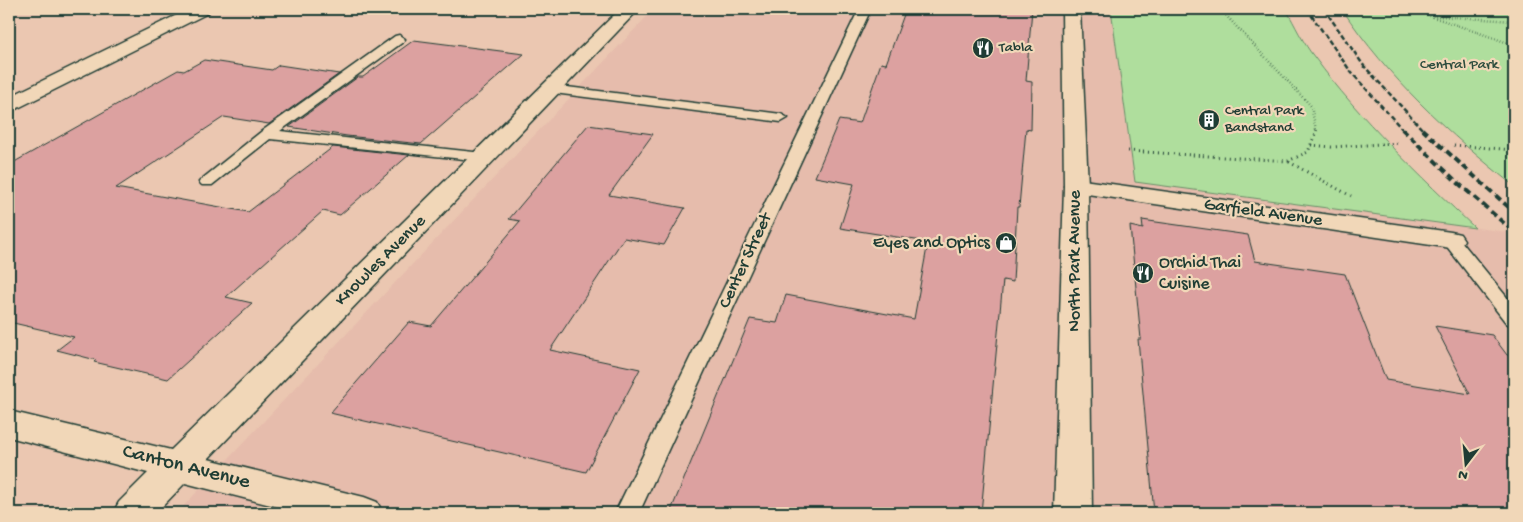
<svg xmlns="http://www.w3.org/2000/svg" width="1523" height="522" font-family="'Gochi Hand',sans-serif">
	<style>
		.built { fill: #e6bcac }
		.green { fill: #afde9d; stroke: #678e68 }
		.building { fill: #dca1a0; stroke: #1f3d34 }
		.lines { fill: none; stroke-linecap: round; stroke-linejoin: round }
		.service-casing { stroke: #1f3d34; stroke-width: 3 }
		.minor-casing { stroke: #1f3d34; stroke-width: 3 }
		.tertiary-casing { stroke: #1f3d34; stroke-width: 3 }
		.path-far1 { stroke: #1f3d34; stroke-width: 2.5; stroke-dasharray: 0.5 2.5; stroke-linecap: butt }
		.path { stroke: #1f3d34; stroke-width: 3; stroke-dasharray: 1 4; stroke-linecap: butt }
		.service { fill: #f1d7b8; fill-rule: evenodd }
		.minor { fill: #f1d7b8; fill-rule: evenodd }
		.tertiary { fill: #f1d7b8; fill-rule: evenodd }
		.rail-far1 { stroke: #1f3d34; stroke-width: 2.5; stroke-dasharray: 5 2.5; stroke-linecap: butt }
		.rail { stroke: #1f3d34; stroke-width: 4; stroke-dasharray: 7 4; stroke-linecap: butt }
		.labels { text-anchor: middle; dominant-baseline: central; stroke-width: 4.5; stroke-linejoin: round; paint-order: stroke }
		.far-poi-label { font-size: 15px; fill: #1f3d34; stroke: #f1d7b8; text-anchor: start }
		.far-park-label { font-size: 15px; fill: #2d4d3e; stroke: #f1d7b8 }
		.street-label { font-size: 18px; fill: #1f3d34; stroke: #f1d7b8 }
		.poi-label { font-size: 18px; fill: #1f3d34; stroke: #f1d7b8; text-anchor: end }
		.near-street-label { font-size: 21px; fill: #1f3d34; stroke: #f1d7b8 }
	</style>
	<rect width="100%" height="100%" fill="#ebc7b1"/>
	<filter id="ink" filterUnits="userSpaceOnUse"><feTurbulence type="fractalNoise" baseFrequency=".02" numOctaves="2"/><feDisplacementMap in="SourceGraphic" scale="10" xChannelSelector="R" yChannelSelector="G"/><feConvolveMatrix kernelMatrix="1 2 1 2 8 2 1 2 1" color-interpolation-filters="sRGB"/></filter>
	<g filter="url(#ink)">
		<path class="built" d="M654,9H1111L1135,182L1514,233V513H177Z"/>
		<path class="green" d="M1111,9H1286C1295,25 1303,43 1315,58C1359,118 1421,177 1475,228L1135,182Z
			M1342,9H1514V186C1449,134 1388,78 1342,9Z"/>
		<path class="building" d="M906,9H1032L1026,81L1032,82L1031,130L1026,129L1019,207H1017L1013,282L1003,280L981,513H670L750,319L777,323L786,295L914,319L928,242L840,228L854,184L815,177L839,120L860,123L881,63L886,64Z
			M414,40L524,54L421,144L347,136L289,127L358,77H363Z
			M204,60L272,70L279,65L339,74L269,124L224,117L116,188L248,212L333,147L409,155L340,215L323,211L226,297L252,303L168,379L94,362L96,360L57,350L74,337L9,322V165L178,70L184,71Z
			M588,125L653,134L609,195L685,208L664,245L624,238L550,350L640,369L586,472L330,413L409,322L431,326L520,221L509,219Z
			M1142,220L1248,235L1255,261L1345,274L1386,380L1470,394L1435,326L1492,335L1507,355L1514,356V513H1154L1138,339H1141L1130,226L1143,229Z"/>
		<g class="lines">
			<g class="service-casing">
				<path id="service" d="M859,9H871L639,513H615Z
					M399,35L405,39L403,42L280,131L483,153L488,154L490,157L488,160L483,161L270,139L212,185H202L199,182L202,179L262,131L395,36Z
					M551,85L781,114L788,118L781,122L546,92L544,89Z
					M1451,235L1457,236L1514,306V325L1507,324L1445,244L1443,240L1445,236Z"/>
			</g>
			<g class="minor-casing">
				<path id="minor" d="M189,9H211L208,13L16,109L9,111V97Z
					M620,9H639L208,459L364,497L377,502L383,513H302L185,483L156,513H113L119,502L148,473L9,437V411L171,450Z
					M1076,179L1451,232L1460,234L1464,240L1460,246L1451,248L1067,191L1064,186L1067,181Z"/>
			</g>
			<g class="tertiary-casing">
				<path id="tertiary" d="M1062,9H1080L1088,186L1092,513H1054L1064,186Z"/>
			</g>
			<path class="path-far1" d="M1220,9L1311,106L1316,130
				M1410,9L1514,45
				M1435,16L1514,21"/>
			<path class="path" d="M1311,145L1331,147L1399,143
				M1454,145L1514,150
				M1128,151L1288,161L1308,152L1317,129
				M1289,162L1351,196"/>
			<use href="#service" class="service"/>
			<use href="#minor" class="minor"/>
			<use href="#tertiary" class="tertiary"/>
			<path class="rail-far1" d="M1307,9L1351,72L1403,130
				M1324,9L1364,66L1423,130"/>
			<path class="rail" d="M1402,129L1457,182L1514,232
				M1422,129L1514,212"/>
		</g>
	</g>
	<defs>
		<g id="restaurant-disc" transform="scale(1.125)"><circle r="9.5" fill="#1f3d34" stroke="#f1d7b8"/><path d="M-5-6h1v4h1v-4h1v4h1v-4h1v5L-1.5 .5V6h-2V.5L-5-1ZM5-6V6H3V1.5H1.5Q1.5-4 5-6Z" fill="#fff"/></g>
		<g id="building-disc" transform="scale(1.125)"><circle r="9.5" fill="#1f3d34" stroke="#f1d7b8"/><path d="M-4-6H4V6H1V3H-1V6H-4ZM-2.5-4.3h1.7v1.8h-1.7ZM.8-4.3h1.7v1.8H.8ZM-2.5-1h1.7V.8h-1.7ZM.8-1h1.7V.8H.8Z" fill="#fff"/></g>
		<g id="shop-disc" transform="scale(1.125)"><circle r="9.5" fill="#1f3d34" stroke="#f1d7b8"/><path d="M-5-2.5h2.3a2.7 3.5 0 0 1 5.4 0H5L5.5 6h-11ZM-1.5-2.5h3a1.5 2.3 0 0 0-3 0Z" fill="#fff"/></g>
	</defs>
	<g fill-rule="evenodd">
		<use href="#restaurant-disc" x="983" y="48"/>
		<use href="#building-disc" x="1209" y="120"/>
		<use href="#shop-disc" x="1006" y="243"/>
		<use href="#restaurant-disc" x="1143" y="273"/>
	</g>
	<g class="labels">
		<g class="far-poi-label">
			<text x="999" y="48">Tabla</text>
			<text x="1225" y="111">Central Park<tspan x="1225" dy="17">Bandstand</tspan></text>
		</g>
		<g class="far-park-label">
			<text x="1459" y="65">Central Park</text>
		</g>
		<g class="street-label">
			<text transform="translate(1263 213) rotate(8)">Garfield Avenue</text>
			<text transform="translate(381 261) rotate(-45)">Knowles Avenue</text>
			<text transform="translate(746 261) rotate(-65)">Center Street</text>
			<text transform="translate(1075 261) rotate(-90)">North Park Avenue</text>
		</g>
		<g class="poi-label">
			<text x="990" y="243">Eyes and Optics</text>
			<text x="1159" y="263" text-anchor="start">Orchid Thai<tspan x="1159" dy="21">Cuisine</tspan></text>
		</g>
		<g class="near-street-label">
			<text transform="translate(186 468) rotate(14)">Canton Avenue</text>
		</g>
	</g>
	<rect width="1523" height="522" fill="none" stroke="#f1d7b8" stroke-width="30"/>
	<rect x="15" y="15" width="1493" height="492" fill="none" stroke="#1f3d34" stroke-width="2" filter="url(#ink)"/>
	<g transform="translate(1466 464) rotate(196)" stroke="#f1d7b8" stroke-width="4" paint-order="stroke">
	<path d="M0-4L9 19L0 12L-9 19Z" fill="#1f3d34"/>
	<text y="-8" font-size="14" font-weight="bold" text-anchor="middle" fill="#1f3d34">N</text>
	</g>
</svg>
